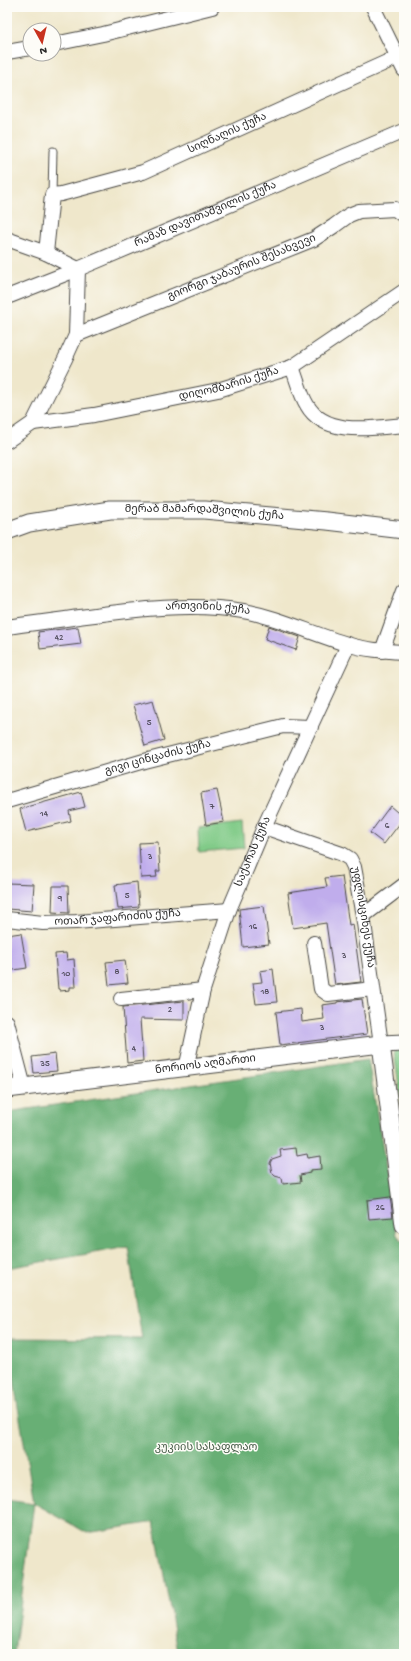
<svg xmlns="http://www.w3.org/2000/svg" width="411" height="1661" font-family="'Gochi Hand','Noto Sans Georgian',sans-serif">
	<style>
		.green { fill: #81cb88; stroke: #567b5a }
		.forest { fill: #68af74; stroke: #4a6d50 }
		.building { fill: #c0adec }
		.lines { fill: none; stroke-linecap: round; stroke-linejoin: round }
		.service-casing { stroke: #484743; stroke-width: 9 }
		.minor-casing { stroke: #484743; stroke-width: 16 }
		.tertiary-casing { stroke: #484743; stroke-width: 19 }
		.service { stroke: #fff; stroke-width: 7 }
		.minor { stroke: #fff; stroke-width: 14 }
		.tertiary { stroke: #fff; stroke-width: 17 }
		.labels { text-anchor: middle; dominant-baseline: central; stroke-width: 3; stroke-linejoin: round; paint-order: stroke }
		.number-label { font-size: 9px; fill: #504c5b }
		.street-label { font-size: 11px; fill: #2b2b2b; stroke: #fdfcf7 }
		.park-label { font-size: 11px; fill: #455b47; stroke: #fdfcf7 }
	</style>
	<rect width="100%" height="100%" fill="#fdfcf7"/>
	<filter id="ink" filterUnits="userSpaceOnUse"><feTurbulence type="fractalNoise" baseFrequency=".025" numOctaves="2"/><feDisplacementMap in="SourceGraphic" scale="8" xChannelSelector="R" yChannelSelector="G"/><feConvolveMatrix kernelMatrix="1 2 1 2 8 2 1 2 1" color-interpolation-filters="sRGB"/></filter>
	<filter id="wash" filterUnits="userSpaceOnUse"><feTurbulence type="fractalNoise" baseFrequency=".012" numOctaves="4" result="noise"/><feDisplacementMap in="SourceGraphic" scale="16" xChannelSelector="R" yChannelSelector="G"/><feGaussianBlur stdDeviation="0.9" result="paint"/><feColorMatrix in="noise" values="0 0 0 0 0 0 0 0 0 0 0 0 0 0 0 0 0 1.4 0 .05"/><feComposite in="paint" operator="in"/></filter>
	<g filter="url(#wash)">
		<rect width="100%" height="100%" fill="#efe7cb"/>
		<path class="green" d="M242,823L244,848L199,852L198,828Z
			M404,1050V1121L394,1051Z"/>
		<path class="forest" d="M368,1059L397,1235L404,1242V1654H185L178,1652L154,1522L87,1533L34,1503L14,1654H7V1499L34,1503L16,1395L9,1338L142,1339L128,1247L7,1268V1112Z"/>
		<g id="blocks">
			<path class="building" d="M269,626L300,637L296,650L265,639Z
				M78,627L81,644L40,649L38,632Z
				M153,700L164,740L145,746L133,705Z
				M217,790L224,822L206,825L201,793Z
				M81,792L85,807L69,811L71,821L26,832L20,809Z
				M390,806L404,818L384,844L370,833Z
				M158,842L160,871H156L157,877L141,878L139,843Z
				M342,876L349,925L353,924L361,982L335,985L326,923L293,928L288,893L327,887L325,878Z
				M137,882L139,907L118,909L115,885Z
				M7,883L34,884L32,911L7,909Z
				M53,886H68L69,913L52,912Z
				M264,906L269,944L243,947L239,909Z
				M21,933L27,968L7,971V935Z
				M66,953L67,960L74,959L76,987H70V990L60,991L59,989H58L55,954Z
				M125,960L128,983L109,985L106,962Z
				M273,969L277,1002L256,1004L253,983L262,982L260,971Z
				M362,999L367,1034L280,1045L276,1012L301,1009L302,1022L324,1019L322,1005L337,1003V1002Z
				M184,1001V1020L140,1019L143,1061L127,1063L123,1007Z
				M55,1054L57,1071L34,1073L32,1057Z
				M296,1148L297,1156L307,1154L308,1158L320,1156L321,1169L310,1170V1173L300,1175L301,1182L283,1184L282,1178L275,1176L272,1173L270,1163L272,1159L281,1156L280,1150Z
				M390,1197L393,1217L369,1219L367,1200Z"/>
		</g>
	</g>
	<g filter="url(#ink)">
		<use href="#blocks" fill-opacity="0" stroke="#484743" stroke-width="1"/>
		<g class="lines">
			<g class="service-casing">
				<path id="service" d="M52,195L53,151"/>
			</g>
			<g class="minor-casing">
				<g id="minor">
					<path d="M373,7L404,70"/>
					<path d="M54,44L103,34L212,7"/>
					<path d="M7,52L30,48"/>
					<path d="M7,239L46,253L78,269"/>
					<path id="s1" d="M46,253L52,195L61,194L143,172L398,57"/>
					<path id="s2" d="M7,297L78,269L404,131"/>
					<path id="s3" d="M76,335L314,239L334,226L349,215L359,211L395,209L404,216"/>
					<path d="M292,367C297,379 300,394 307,405C325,437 373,428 404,425"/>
					<path id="s4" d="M33,423L94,415L218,390L292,367L404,291"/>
					<path d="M7,441L33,423L65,359L76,335L78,269"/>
					<path id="s5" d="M7,627C31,623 55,621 79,617C133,610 189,602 243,611C279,617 312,634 347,644C365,650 385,651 404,652"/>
					<path d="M382,651L404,590"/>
					<path id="s6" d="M7,801L144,761L283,726L311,727"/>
					<path id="s7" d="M264,827L342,854L350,859L354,867L363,916L381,1044"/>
					<path d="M363,916L404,885"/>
					<path id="s8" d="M7,919L43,923L76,922L229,910"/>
					<path d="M314,943L321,989L328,994L373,989"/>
					<path d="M121,999L203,990"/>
					<path d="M7,1022L24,1087"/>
					<path id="s9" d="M186,1069L203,990L229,910L264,827L348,645"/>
				</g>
			</g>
			<g class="tertiary-casing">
				<g id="tertiary">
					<path id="s10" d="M7,531L29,523L110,510H204L327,521L404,530"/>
					<path d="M381,1044L404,1225"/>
					<path id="s11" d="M7,1089L381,1044L404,1043"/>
				</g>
			</g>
			<use href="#service" class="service"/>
			<use href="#minor" class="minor"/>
			<use href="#tertiary" class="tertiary"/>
		</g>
	</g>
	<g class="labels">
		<g class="number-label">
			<text x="59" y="638">42</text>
			<text x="149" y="723">5</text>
			<text x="212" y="807">7</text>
			<text x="44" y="814">14</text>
			<text x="387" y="826">6</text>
			<text x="150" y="857">3</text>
			<text x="127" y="896">5</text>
			<text x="60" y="899">9</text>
			<text x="253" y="927">16</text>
			<text x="344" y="956">3</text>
			<text x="117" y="972">8</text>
			<text x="66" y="974">10</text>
			<text x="265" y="992">18</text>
			<text x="170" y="1010">2</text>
			<text x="322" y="1028">3</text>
			<text x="134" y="1049">4</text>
			<text x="45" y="1064">35</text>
			<text x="380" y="1208">26</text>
		</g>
		<g class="street-label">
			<text stroke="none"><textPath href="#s1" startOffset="245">სიღნაღის ქუჩა</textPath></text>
			<text stroke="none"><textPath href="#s2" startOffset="215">რამაზ დავითაშვილის ქუჩა</textPath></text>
			<text stroke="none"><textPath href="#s3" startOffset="179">გიორგი ჯაბაურის შესახვევი</textPath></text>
			<text stroke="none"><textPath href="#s4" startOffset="200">დიღომბარის ქუჩა</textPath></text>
			<text stroke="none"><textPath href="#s10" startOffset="200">მერაბ მამარდაშვილის ქუჩა</textPath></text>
			<text stroke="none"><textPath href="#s5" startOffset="202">ართვინის ქუჩა</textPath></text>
			<text stroke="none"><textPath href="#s6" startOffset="157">გივი ცინცაძის ქუჩა</textPath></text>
			<text stroke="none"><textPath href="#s9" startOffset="228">საქარას ქუჩა</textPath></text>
			<text stroke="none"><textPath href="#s8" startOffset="111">ოთარ ჯაფარიძის ქუჩა</textPath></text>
			<text stroke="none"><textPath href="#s7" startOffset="152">უფლისციხეს ქუჩა</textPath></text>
			<text stroke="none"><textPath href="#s11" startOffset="200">ნორიოს აღმართი</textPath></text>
		</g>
		<g class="park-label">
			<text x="206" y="1448">კუკიის სასაფლაო</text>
		</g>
	</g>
	<rect width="411" height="1661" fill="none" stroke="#fdfcf7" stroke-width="24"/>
	<g transform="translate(42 42) rotate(172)"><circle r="19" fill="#fdfcf7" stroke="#a9a8a5"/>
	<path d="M0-3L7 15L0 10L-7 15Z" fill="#c8321e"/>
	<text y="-6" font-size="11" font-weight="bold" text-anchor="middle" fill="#2b2b2b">N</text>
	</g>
</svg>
